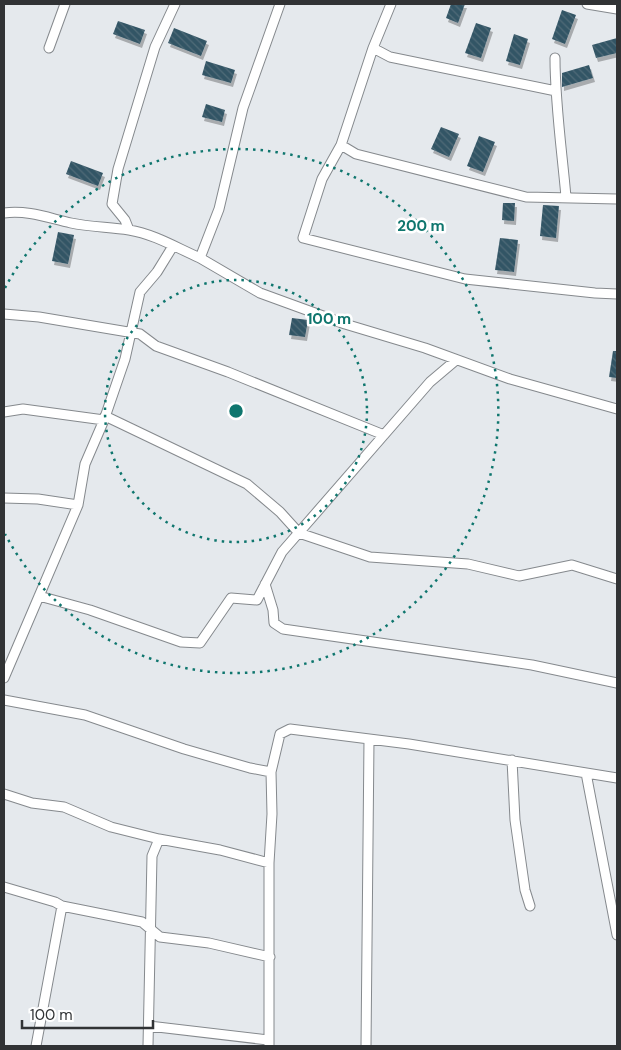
<svg xmlns="http://www.w3.org/2000/svg" width="621" height="1050" font-family="'DM Sans',sans-serif">
	<style>
		.building { fill: url(#building-back-hatch); filter: url(#shadow) }
		.lines { fill: none; stroke-linecap: round; stroke-linejoin: round }
		.street-casing { stroke: #85898d; stroke-width: 11 }
		.street { stroke: #fff; stroke-width: 9 }
		.ring { fill: none; stroke: #0f766e; stroke-width: 2.5; stroke-dasharray: 2.5 5 }
		.centre { fill: #0f766e; stroke: #fff; stroke-width: 2.5 }
		.ring-label { font-size: 15px; text-anchor: middle; font-weight: bold; fill: #0f766e; stroke: #fff; stroke-width: 5; stroke-linejoin: round; paint-order: stroke }
	</style>
	<defs>
		<pattern id="building-back-hatch" width="6" height="6" patternUnits="userSpaceOnUse" patternTransform="scale(1.25)"><rect width="6" height="6" fill="#335565"/><path d="M-1 5l2 2M0 0l6 6M5-1l2 2" fill="none" stroke="#4f6b78"/></pattern>
		<filter id="shadow"><feDropShadow dx="2" dy="4" stdDeviation="0" flood-color="#0004"/></filter>
	</defs>
	<rect width="100%" height="100%" fill="#e5e9ed"/>
	<path class="building" d="M451,4H465L458,23L446,18Z
		M562,10L576,15L565,44L552,39Z
		M118,21L145,30L140,44L113,34Z
		M476,23L491,28L481,58L465,53Z
		M174,28L207,41L201,56L168,43Z
		M514,34L528,39L520,65L506,61Z
		M617,38V53L596,58L592,45Z
		M206,61L235,70L231,83L202,75Z
		M589,65L593,78L562,87V73Z
		M206,104L225,110L222,122L202,117Z
		M441,127L459,134L449,157L431,149Z
		M479,136L495,142L483,172L467,166Z
		M71,161L103,173L98,186L66,174Z
		M503,203H515L514,221L502,220Z
		M543,205L559,206L556,238L540,236Z
		M58,232L74,235L68,264L52,261Z
		M500,238L518,240L514,272L495,270Z
		M292,318L308,320L305,337L289,335Z
		M613,351H617V378L609,377Z"/>
	<g class="lines">
		<g class="street-casing">
			<path id="street" d="M391,4L373,48L341,145L322,179L303,238L465,279L595,293L617,294
				M587,4L617,9
				M49,48L65,4
				M373,48L390,57L556,91
				M555,58C555,104 562,151 566,197
				M341,145L356,154L526,197L617,199
				M4,213C29,210 48,218 71,223C90,227 110,227 129,230C154,234 177,248 200,258L219,209L243,108L280,4
				M129,230L125,220L112,204L118,169L155,47L175,4
				M200,258L260,293L345,324L425,348L510,379L617,409
				M4,314L39,317L140,334L156,346L228,372L384,435
				M4,412L23,409L104,420
				M105,416L247,484L280,512L299,533L370,557L468,564L519,576L572,565L617,579
				M4,498L38,499L78,505
				M265,584L273,610L274,623L283,629L532,665L617,683
				M39,596L90,610L181,642L200,643L231,598L257,600L282,552L430,382L456,360
				M4,678L78,505L85,464L104,420L125,359L140,292L157,272L173,246
				M4,700L85,715L184,749L250,768L271,772
				M512,760L515,820L525,890L530,906
				M586,773L617,935
				M4,794L32,803L64,807L111,827L159,839
				M4,887L55,902L62,906L142,922L160,937L209,943L270,957
				M149,1026L268,1040
				M36,1046L62,906
				M148,1046L152,856L159,839L220,850L269,863
				M269,1046V863L272,814L271,772L280,734L290,729L409,744L617,778
				M366,1046L369,740"/>
		</g>
		<use href="#street" class="street"/>
	</g>
	<g class="ring">
		<circle cx="236" cy="411" r="131"/>
		<path d="M5 288A262 262 0 1 1 5 534"/>
	</g>
	<circle cx="236" cy="411" r="8" class="centre"/>
	<g class="ring-label">
		<text x="421" y="231">200 m</text>
		<text x="329" y="324">100 m</text>
	</g>
	<rect width="621" height="1050" fill="none" stroke="#313335" stroke-width="10"/>
	<path d="M22 1020v8h131v-8" fill="none" stroke="#313335" stroke-width="2.5"/>
	<text x="30" y="1020" font-size="15" fill="#313335" stroke="#ffffff" stroke-width="4" paint-order="stroke">100 m</text>
</svg>
